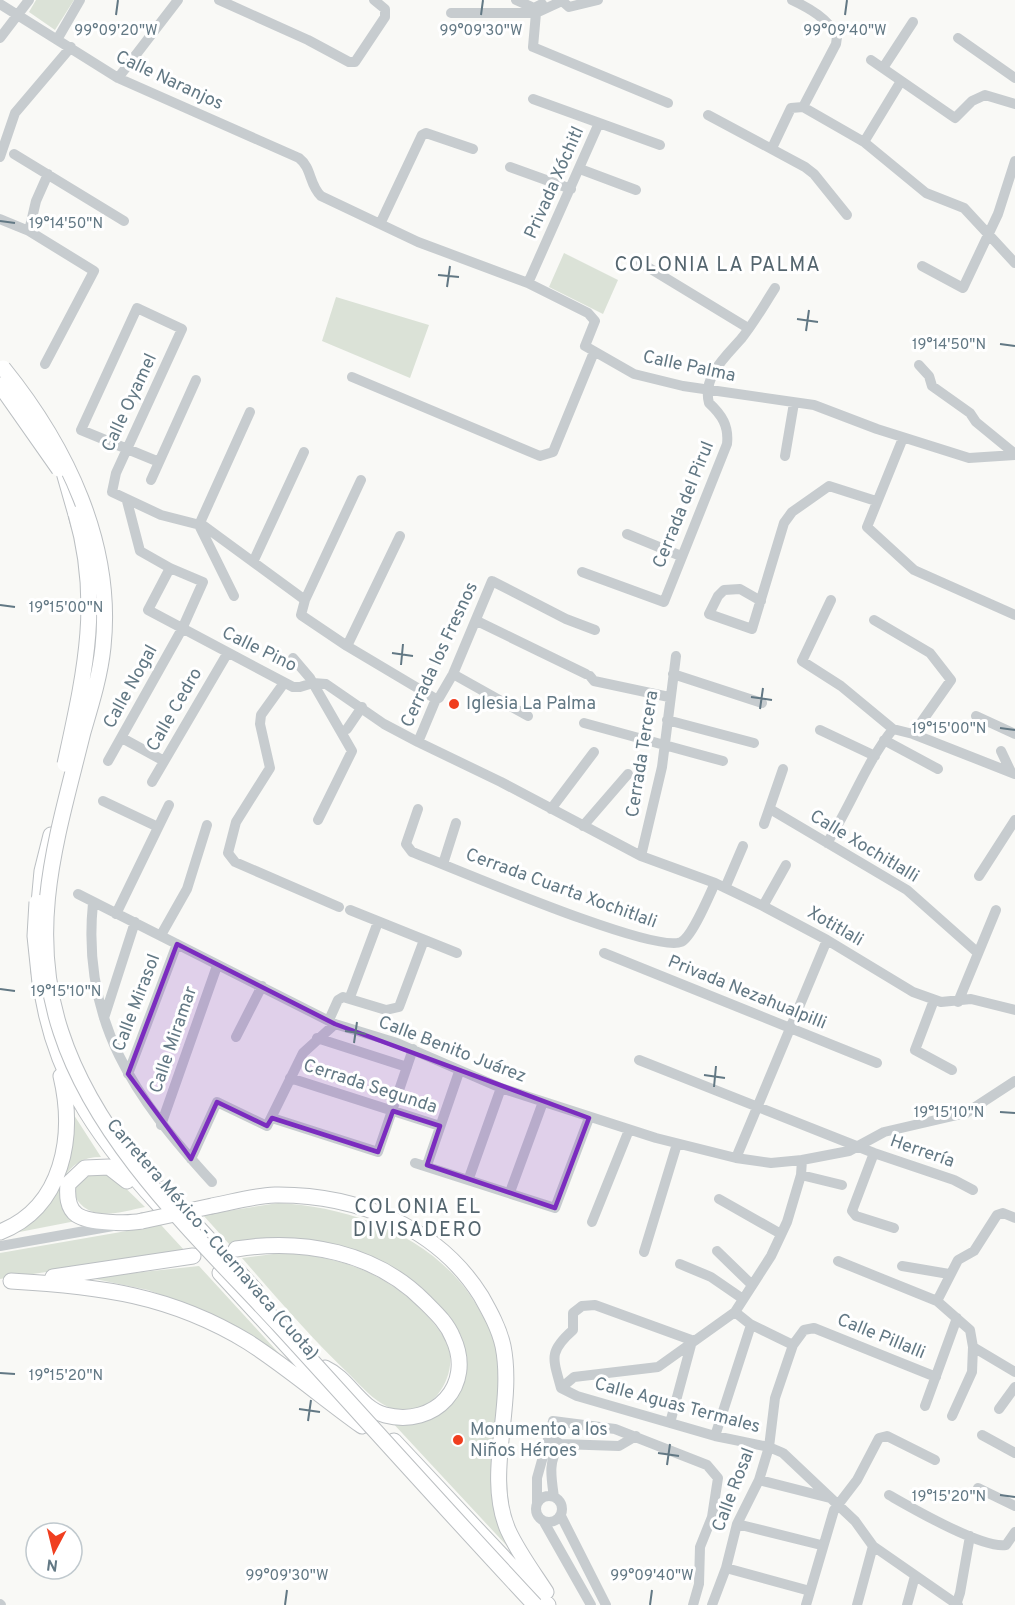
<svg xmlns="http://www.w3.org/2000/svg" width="1015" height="1605" font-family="Overpass,sans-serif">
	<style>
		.green { fill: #dbe2d7 }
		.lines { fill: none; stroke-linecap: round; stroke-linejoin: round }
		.highway-casing { stroke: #bbbfc2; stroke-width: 17 }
		.minor { stroke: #c7cccf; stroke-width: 10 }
		.highway { stroke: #fff; stroke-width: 15 }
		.highway-bridge-casing { stroke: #bbbfc2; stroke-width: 17; stroke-linecap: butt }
		.highway-bridge { stroke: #fff; stroke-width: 15 }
		.marked { fill: #7b2cbf; fill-opacity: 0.2; stroke: #7b2cbf; stroke-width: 4.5; stroke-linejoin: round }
		.ticks { fill: none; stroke: #627884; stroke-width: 2 }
		.poi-dot { fill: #f03e1f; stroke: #fff; stroke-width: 2 }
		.labels { text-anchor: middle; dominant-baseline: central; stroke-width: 6; stroke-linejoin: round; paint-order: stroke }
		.street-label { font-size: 18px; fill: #627884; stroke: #fff }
		.poi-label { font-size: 18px; fill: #627884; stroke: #fff; text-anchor: start }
		.neighbourhood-label { font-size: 20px; letter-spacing: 1.5px; fill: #54656e; stroke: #fff }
		.ticks-label { font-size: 15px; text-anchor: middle; fill: #627884; stroke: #fff; stroke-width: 6; stroke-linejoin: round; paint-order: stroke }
	</style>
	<rect width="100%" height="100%" fill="#f9f9f6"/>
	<path class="green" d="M36,0H74L55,30L29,12Z
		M564,253L618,280L603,314L549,287Z
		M336,297L429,325L410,378L322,341Z
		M72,1112L101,1157C83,1157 72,1164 63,1179L81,1220L4,1235L41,1206Z
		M86,1171L111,1174L145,1207C120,1212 88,1224 74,1194L75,1184Z
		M278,1203C356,1207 443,1240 481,1313C486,1322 493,1332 496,1342C501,1367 501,1393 502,1419C504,1461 506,1504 508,1547L389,1419L427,1417L463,1368L424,1292L399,1271L368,1255L339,1246L230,1245L203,1215Z
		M161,1225L185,1251L0,1279V1253Z
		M281,1253C339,1255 391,1274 430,1319C438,1328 448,1341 450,1354C454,1387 422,1424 388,1407C373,1400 361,1386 350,1375C311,1338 277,1298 242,1258Z
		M199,1266L285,1360L201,1310L148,1290L95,1279V1277Z"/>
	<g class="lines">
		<g class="highway-casing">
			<path id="highway" d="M65,476L79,525
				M38,914L42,871L51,835
				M39,971C50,1071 94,1134 160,1206
				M127,1181L109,1167L85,1168L68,1184C67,1195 67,1208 77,1215C89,1223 128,1224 142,1221
				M163,1189L256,1291
				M212,1206C233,1202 253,1196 275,1195C355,1194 437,1226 481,1296C490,1312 499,1328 503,1346C515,1406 484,1474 508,1530C518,1552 533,1572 546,1592
				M0,1232C64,1207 75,1135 61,1076
				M236,1249C303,1238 376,1252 425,1302C436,1313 447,1323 453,1338C475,1385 435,1428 385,1415C359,1408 349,1379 325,1368
				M220,1273L336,1399
				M53,1277L193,1256
				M11,1281C99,1286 171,1295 248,1342C287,1367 324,1399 362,1426
				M394,1441L548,1605"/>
		</g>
		<path class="minor" d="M219,0L308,40L349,62H355L385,17V9L374,0
			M516,0L534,8L542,4
			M561,0L569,7L598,0
			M792,0C809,8 829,19 837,37L836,44L803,107
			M562,1L536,13L533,47L668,103
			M0,4L118,78L299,158C312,168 309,185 321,196L418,242L528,283L588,313L595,321L585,346L634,374L683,386L814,405L877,429L969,458L1015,455
			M451,13H536
			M0,38L29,0
			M58,38L80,0
			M958,38L1015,78
			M871,60L955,118L972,101L985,95L1015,104
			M883,68L913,22
			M118,78L178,0
			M533,99L660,145
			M708,115L805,167L814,174L847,215
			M864,142L901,81
			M772,148L791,108L803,107L864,142L926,193L964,208L1015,263
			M14,154L124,221
			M0,157L15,113L71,47
			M510,167L571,189
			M580,169L636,190
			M0,219L29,231L94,271L45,364
			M380,224L422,135L426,133L473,149
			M29,231L36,201L48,174
			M641,263L748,328
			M922,266L963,288L998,214L1015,161
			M528,283L599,123
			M919,365L929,376L932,386L970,413L976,422L1015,454
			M352,377L540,456L553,452L594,352
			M903,438L867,527L914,570L1015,615
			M785,456L794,403
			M159,462L81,430L137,308L182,329L116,473L112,492L161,515L204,526L305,600
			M151,480L196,380
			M361,480L305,600L301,615L347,646L436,699
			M627,534L681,556
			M254,560L304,452
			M170,568L148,610L293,687H300L313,683L326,684L384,724L418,742L501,782L641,856L715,883L763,906L827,940L913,992L941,1002L971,999L1015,1010
			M582,572L664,602L727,444C729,426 722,415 709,403C702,377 726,356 741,339C754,323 764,305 775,288
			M234,596L199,525L250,412
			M831,600L802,661L841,686L893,729L913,734L1015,774
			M761,601L740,589L724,590L718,596L709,614L752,629L784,523L792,512L829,486L876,501
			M874,620L930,653L951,680L913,734
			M477,621L586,674
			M347,646L400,536
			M293,658L310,678L352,751L318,820
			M453,674L528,716
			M673,674L762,703
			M590,676L594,681L669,697
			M284,683L261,715L260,724L270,768L236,822L228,853L235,862L339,907
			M976,716L1015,734
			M667,720L754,743
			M584,723L723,761
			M347,729L362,707
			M820,730L875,756
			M122,738L164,761
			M884,740L938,769
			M418,742L436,699L439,698L453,674L492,581L566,619L595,630
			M1001,751L1011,772
			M108,761L182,629L203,582L170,568L140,551L127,501
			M152,782L227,654
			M103,801L158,827
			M418,809L406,844L412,852C452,867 652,954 681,942C692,937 709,896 715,883
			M551,809L594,752
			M770,809L907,890L978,953
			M764,824L783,769
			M583,826L628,774
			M827,843C851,806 865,764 893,729
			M641,856L662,767L676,656
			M443,864L456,823
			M979,876L1015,820
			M725,888L743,846
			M78,894L335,1024L397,1043L501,1088L656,1138L736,1158L771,1163L802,1160
			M93,903C81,1022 135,1098 212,1182
			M763,906L786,865
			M350,910L457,953
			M116,914L169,805
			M161,935L187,889L207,825
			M604,953L877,1063
			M350,997L378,922
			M934,1000L915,1050L952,1070
			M958,1002L996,910
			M104,1018L135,922
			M329,1020L338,1000L343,997L386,1010L399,1007L424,940
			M236,1037L262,986
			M317,1038L407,1067
			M639,1060L874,1153L954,1180L973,1190
			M128,1074L177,944
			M290,1078L440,1126
			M272,1118L378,1152L413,1049
			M161,1125L217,966
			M874,1153L852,1211L856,1216L894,1228
			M736,1158L827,940
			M191,1159L217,1102L267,1126L303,1053L335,1024
			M415,1163L555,1208L589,1118
			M427,1165L459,1072
			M801,1175L842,1185
			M469,1178L501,1088
			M510,1192L543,1102
			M719,1199L781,1234
			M592,1222L629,1130
			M0,1246L113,1226
			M717,1251L752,1285
			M644,1252L677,1144
			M838,1261L937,1301L970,1330L973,1347L972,1372L952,1416
			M680,1264L711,1277L743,1299
			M902,1266L949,1274
			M937,1301L958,1260L974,1251L997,1215L1003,1213L1015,1218
			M735,1312L750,1324L793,1345
			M973,1347L1015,1372
			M561,1388C553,1358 548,1352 573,1330V1313L582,1306L595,1305L694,1341
			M925,1406L957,1318
			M999,1409L1015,1387
			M670,1423L691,1345
			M982,1435L1015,1453
			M548,1436L560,1444L619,1446L636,1436
			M715,1436L751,1325
			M759,1480L830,1498
			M978,1488L1015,1506
			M889,1495C912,1508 982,1549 1006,1545L1015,1532
			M536 1509a13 13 0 1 1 26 0a13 13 0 1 1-26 0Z
			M554,1497C551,1476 548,1461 560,1444
			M537,1503V1478L553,1421L615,1429L707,1465L718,1478L712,1517L700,1547L699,1584L693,1605
			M561,1516L606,1605
			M544,1522L591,1605
			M737,1524L821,1545
			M726,1568L810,1591
			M0,1604L1,1605
			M712,1605L726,1568L737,1524L759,1480L769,1447L775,1398L793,1345L804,1330L814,1328L936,1377
			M806,1605L834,1510L857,1480L879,1438L887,1436L935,1460
			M857,1605L873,1546
			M907,1605L915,1576
			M956,1605L960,1593L970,1536
			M958,1605L873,1546L855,1521L783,1453L769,1447L715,1436L577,1396L561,1388L574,1377L658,1367L735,1312L771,1256L787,1222L801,1175L802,1160L849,1151L884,1132L966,1113L1015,1081"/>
		<use href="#highway" class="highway"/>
		<g class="highway-bridge-casing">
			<path id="highway-bridge" d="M3,368C66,446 114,544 103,647C100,676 91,705 83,732C58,834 26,927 61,1032C98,1146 200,1239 280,1326C365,1419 449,1513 535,1605
				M0,385L59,469
				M65,764C84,676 102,603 76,514
				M37,902L35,936L40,983
				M142,1221L212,1206"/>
		</g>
		<use href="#highway-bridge" class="highway-bridge"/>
	</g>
	<path class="marked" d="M177,944L335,1024L589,1118L555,1208L427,1165L440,1126L393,1111L378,1152L272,1118L267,1126L217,1102L191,1159L128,1074Z"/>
	<path class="ticks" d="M116,15L118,0M481,15L483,0M845,15L847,0M0,221L15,223M438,275L459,277M447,287L450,266M797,319L818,322M806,331L809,310M1000,344L1015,346M0,605L15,607M392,653L413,656M401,665L403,644M751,697L772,700M760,709L763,688M1000,728L1015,730M0,989L15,991M345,1031L366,1034M354,1043L357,1022M704,1075L725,1078M714,1087L716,1066M1000,1112L1015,1113M0,1373L15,1374M299,1409L320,1412M308,1421L311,1400M658,1453L679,1456M667,1465L670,1444M1000,1495L1015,1497M285,1605L287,1590M650,1605L652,1590"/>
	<g class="poi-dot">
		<circle cx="454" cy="704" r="6"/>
		<circle cx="458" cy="1440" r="6"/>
	</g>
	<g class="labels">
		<g class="street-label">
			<text transform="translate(169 81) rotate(25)">Calle Naranjos</text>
			<text transform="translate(555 183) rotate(-66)">Privada Xóchitl</text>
			<text transform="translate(689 367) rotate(12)">Calle Palma</text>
			<text transform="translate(130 403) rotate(-65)">Calle Oyamel</text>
			<text transform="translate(684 505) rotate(-68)">Cerrada del Pirul</text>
			<text transform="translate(259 650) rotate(26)">Calle Pino</text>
			<text transform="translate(440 655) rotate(-65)">Cerrada los Fresnos</text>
			<text transform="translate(131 687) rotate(-61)">Calle Nogal</text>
			<text transform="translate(175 710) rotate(-60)">Calle Cedro</text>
			<text transform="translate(643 754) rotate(-81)">Cerrada Tercera</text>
			<text transform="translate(864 847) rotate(31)">Calle Xochitlalli</text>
			<text transform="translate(561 889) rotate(20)">Cerrada Cuarta Xochitlali</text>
			<text transform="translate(835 927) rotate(30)">Xotitlali</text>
			<text transform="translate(747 993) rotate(22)">Privada Nezahualpilli</text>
			<text transform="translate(137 1003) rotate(-69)">Calle Mirasol</text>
			<text transform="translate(174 1040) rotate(-71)">Calle Miramar</text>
			<text transform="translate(452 1050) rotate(21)">Calle Benito Juárez</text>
			<text transform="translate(370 1087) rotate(18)">Cerrada Segunda</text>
			<text transform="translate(922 1152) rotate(19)">Herrería</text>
			<text transform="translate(212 1240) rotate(49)">Carretera México - Cuernavaca (Cuota)</text>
			<text transform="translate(881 1337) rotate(22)">Calle Pillalli</text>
			<text transform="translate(677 1406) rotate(15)">Calle Aguas Termales</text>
			<text transform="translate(734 1490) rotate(-69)">Calle Rosal</text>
		</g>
		<g class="poi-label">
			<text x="466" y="704">Iglesia La Palma</text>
			<text x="470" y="1430">Monumento a los<tspan x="470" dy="21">Niños Héroes</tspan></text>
		</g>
		<g class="neighbourhood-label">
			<text x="718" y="266">COLONIA LA PALMA</text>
			<text x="418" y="1208">COLONIA EL<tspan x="418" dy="23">DIVISADERO</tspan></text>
		</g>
	</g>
	<g class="ticks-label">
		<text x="116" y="35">99°09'20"W</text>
		<text x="481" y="35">99°09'30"W</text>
		<text x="845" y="35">99°09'40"W</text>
		<text x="66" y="228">19°14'50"N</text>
		<text x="949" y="349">19°14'50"N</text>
		<text x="66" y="612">19°15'00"N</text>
		<text x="949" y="733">19°15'00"N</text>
		<text x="66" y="996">19°15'10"N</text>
		<text x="949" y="1117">19°15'10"N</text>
		<text x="66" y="1380">19°15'20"N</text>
		<text x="949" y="1501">19°15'20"N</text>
		<text x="287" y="1580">99°09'30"W</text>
		<text x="652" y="1580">99°09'40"W</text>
	</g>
	<g transform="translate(54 1551) rotate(187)"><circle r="28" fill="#ffffff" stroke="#c0c9ce" stroke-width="1.5"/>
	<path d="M0-4.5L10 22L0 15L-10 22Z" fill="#f03e1f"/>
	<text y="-9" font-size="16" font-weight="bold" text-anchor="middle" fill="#627884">N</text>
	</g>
</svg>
